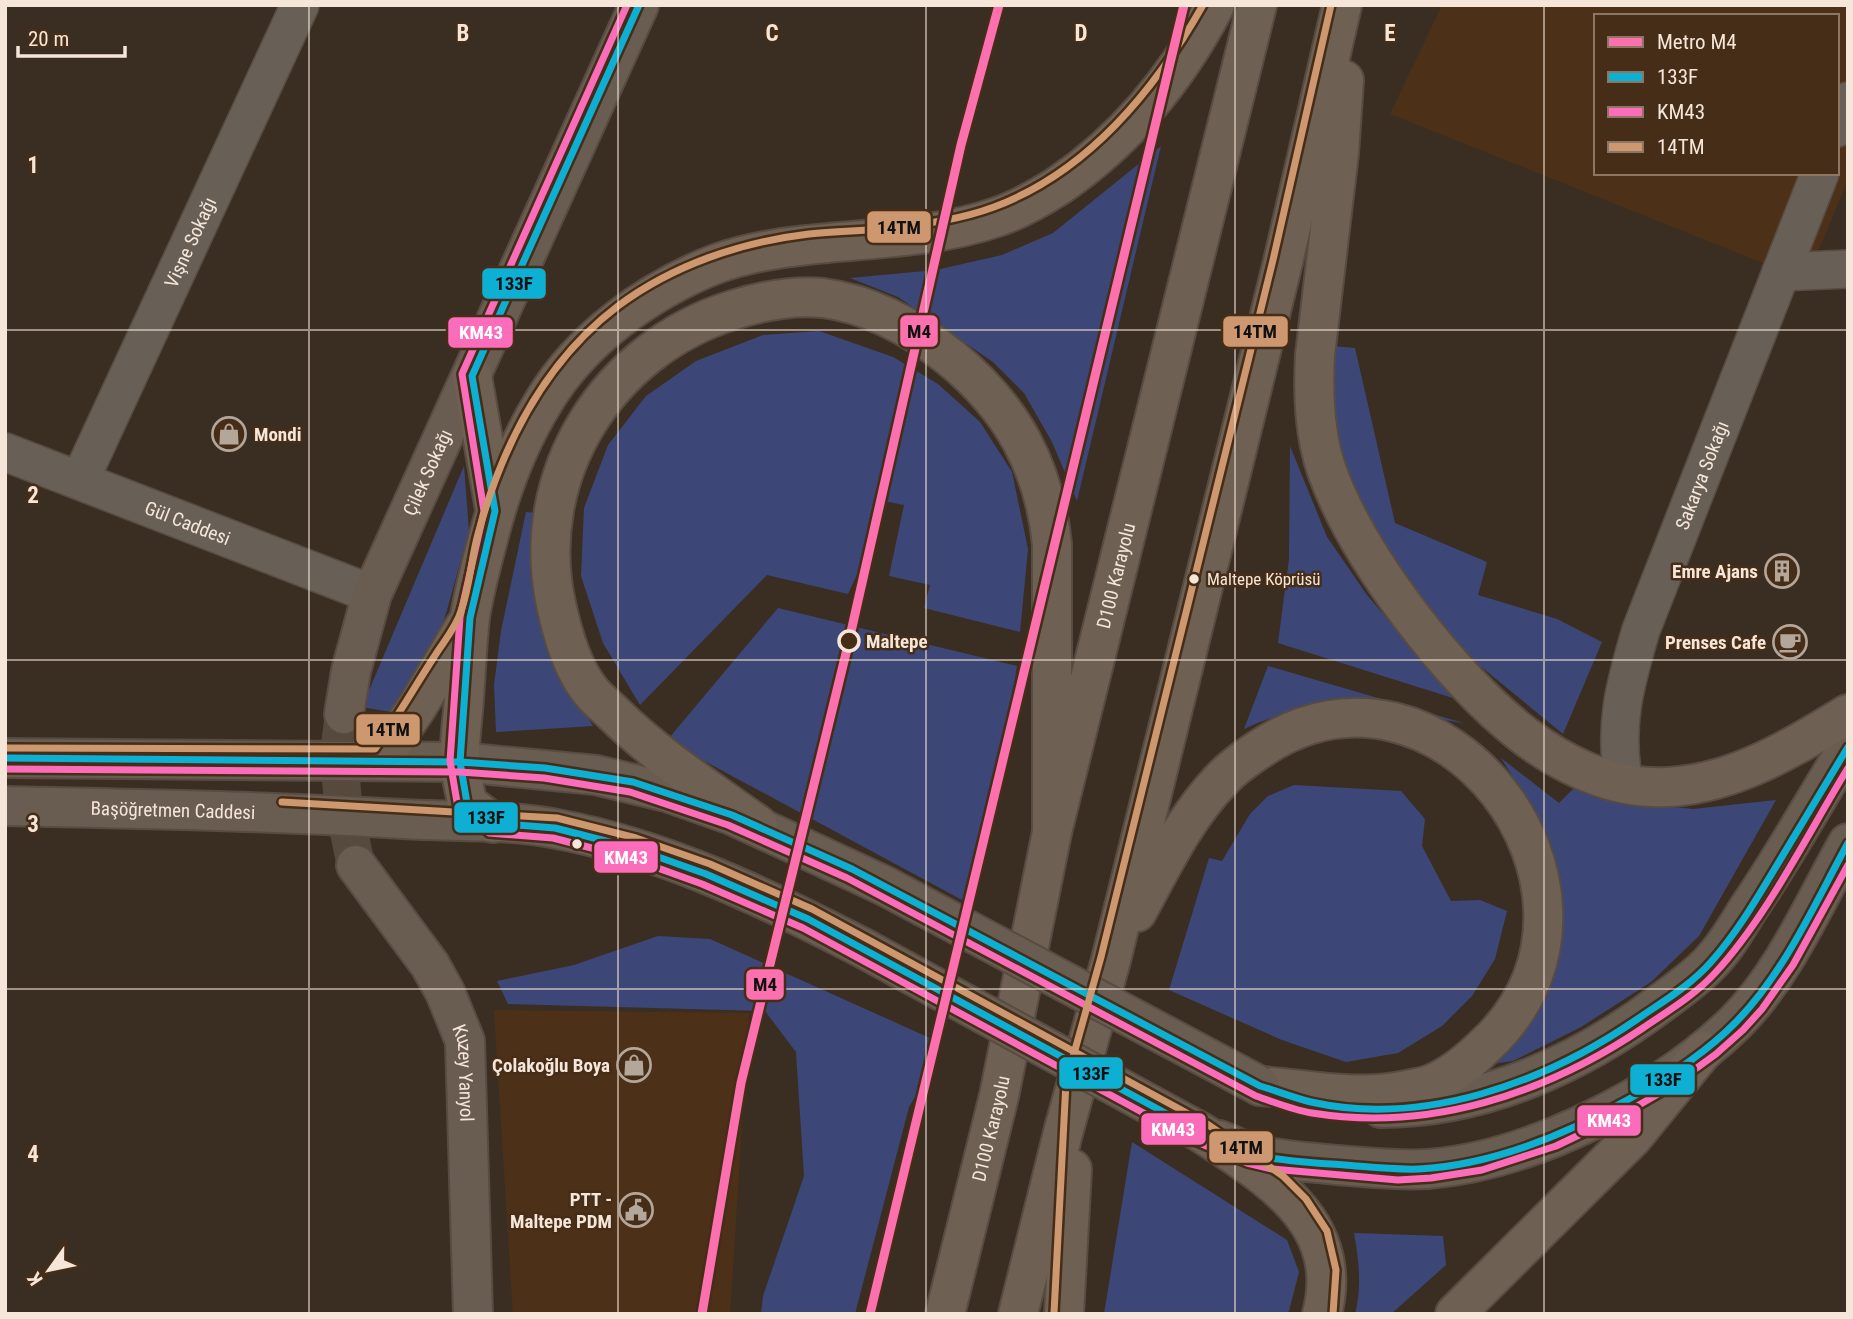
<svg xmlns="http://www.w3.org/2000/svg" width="1853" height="1319" font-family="'Roboto Condensed',sans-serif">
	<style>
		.built { fill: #4c3118; fill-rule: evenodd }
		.green { fill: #3d4777 }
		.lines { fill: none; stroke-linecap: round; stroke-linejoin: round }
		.major-tunnel { stroke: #564a3d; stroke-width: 38; stroke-dasharray: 38 19; stroke-linecap: butt }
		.minor-casing { stroke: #584c42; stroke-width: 40 }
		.major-casing { stroke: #584c42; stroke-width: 42 }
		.highway-casing { stroke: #584c42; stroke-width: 42 }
		.minor { stroke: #685f56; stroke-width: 37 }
		.major { stroke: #695d52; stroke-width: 38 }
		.highway { stroke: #6e6053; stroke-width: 38 }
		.major-bridge-casing { stroke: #584c42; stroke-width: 42; stroke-linecap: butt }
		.major-bridge { stroke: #695d52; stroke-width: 38 }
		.bus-1-casing { stroke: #452d18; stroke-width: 12 }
		.bus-2-casing { stroke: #452d18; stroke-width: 12 }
		.bus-3-casing { stroke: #452d18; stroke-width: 12 }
		.bus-1 { stroke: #0dafd3; stroke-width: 7 }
		.bus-2 { stroke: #fb6dba; stroke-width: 7 }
		.bus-3 { stroke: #cd976f; stroke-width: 7 }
		.metro-1-casing { stroke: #452d18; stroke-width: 14 }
		.metro-1 { stroke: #fc71ad; stroke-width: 9 }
		.grid { fill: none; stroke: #f6e6d9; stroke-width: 2; stroke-opacity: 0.55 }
		.bus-dot { fill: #f6e6d9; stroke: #452d18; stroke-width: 2.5 }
		.stop-dot { fill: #452d18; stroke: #f6e6d9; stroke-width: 3.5 }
		.labels { text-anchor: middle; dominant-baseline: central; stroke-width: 5; stroke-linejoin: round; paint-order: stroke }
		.bus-label { font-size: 17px; fill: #f6e6d9; stroke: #452d18; text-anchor: start }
		.street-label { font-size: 19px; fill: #f6e6d9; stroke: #452d18 }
		.poi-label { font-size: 19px; font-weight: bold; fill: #f6e6d9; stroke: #452d18; text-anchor: end }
		.stop-label { font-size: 19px; font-weight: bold; fill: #f6e6d9; stroke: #452d18; text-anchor: start }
		.grid-label { font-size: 23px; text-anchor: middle; font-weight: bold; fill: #f6e6d9; stroke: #452d18; stroke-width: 5; stroke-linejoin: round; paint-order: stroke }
		.line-badge { stroke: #452d18; stroke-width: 2.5 }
		.badge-label { font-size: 19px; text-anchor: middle; font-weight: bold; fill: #fff }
		.pale-badge-label { font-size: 19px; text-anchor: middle; font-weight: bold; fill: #111 }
	</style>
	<rect width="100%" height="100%" fill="#3a2e22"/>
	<path class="built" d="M1442,5H1848V180L1812,266L1768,265L1390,114ZM1596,16H1837V173H1596Z
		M494,1010L749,1013L730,1314H513Z"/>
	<path class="green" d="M1161,146L1077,501L1052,442L1024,393L993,362L898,297L850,278L936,270L1002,255L1053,233Z
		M819,331L893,357L938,384L980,422L1012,472L1028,549L1020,632L924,608L930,585L889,576L904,505L874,499L859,570L848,594L767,575L640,705L603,643L581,576L584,508L608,445L646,396L696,361L763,335Z
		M1333,346L1355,348L1395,523L1487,562L1478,595L1557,619L1602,642L1563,734L1451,642L1402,589L1332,439Z
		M1290,446L1327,537L1367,595L1456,699L1278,643L1289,559Z
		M464,466L469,531L433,660L396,713L362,707Z
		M526,512L537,513L530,572L555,663L593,726L496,732L494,685L501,631Z
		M778,608L1017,666L1012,696L964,901L682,749L669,738Z
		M1268,666L1467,724C1383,708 1327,691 1244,729Z
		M1501,758L1559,803L1574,788L1629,802L1693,809L1776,800L1699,936L1651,982L1581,1027L1513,1061L1477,1066L1517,1028L1549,865L1531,806Z
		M1294,785L1401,791L1425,819L1422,846L1451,901L1480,900L1507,911L1495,959L1472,996L1442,1026L1398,1053L1346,1062L1282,1040L1169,990L1209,858L1222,861L1250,814L1268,796Z
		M658,936L710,939L932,1039L924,1082L909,1107L855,1314H761L763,1296L804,1176L796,1052L765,1011L508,1004L497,981L574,965Z
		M1132,1142L1287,1240L1299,1272L1289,1311L1286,1314H1104Z
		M1354,1233L1443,1236L1446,1265L1391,1314H1355C1362,1288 1359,1260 1354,1233Z"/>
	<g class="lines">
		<path class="major-tunnel" d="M344,714L339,753L343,804L356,865"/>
		<g class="minor-casing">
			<g id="minor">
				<path d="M1837,128L1848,101"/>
				<path d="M1781,272L1848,269"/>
				<path id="s1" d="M5,452L372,594"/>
				<path id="s2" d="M80,480L300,5"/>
				<path id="s3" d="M1624,783C1613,726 1625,684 1641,630L1820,173"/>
			</g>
		</g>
		<g class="major-casing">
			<g id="major">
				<path id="s4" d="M344,714L351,671L372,594L639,5"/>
				<path d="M5,758L460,762L596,775L667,792L732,815L885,886"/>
				<path id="s5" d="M5,806C138,809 271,811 403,819C454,822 507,819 557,829C665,849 766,898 863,948"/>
				<path id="s6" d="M356,865L430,965L445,992L465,1041L473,1314"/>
				<path d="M1381,1108C1483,1108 1580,1064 1661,1003C1677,991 1696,978 1710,963C1726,947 1738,925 1750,906C1785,855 1815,800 1848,747"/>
				<path d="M1219,1140C1230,1144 1241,1150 1253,1154C1280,1161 1310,1162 1337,1165C1367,1167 1398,1171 1428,1169C1531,1161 1661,1095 1735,1023C1785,973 1814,903 1848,843"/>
			</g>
		</g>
		<g class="highway-casing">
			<g id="highway">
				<path d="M1344,80L1339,153L1315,355C1313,394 1314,434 1327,471C1358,558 1452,680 1525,736C1561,763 1607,786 1652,787C1724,790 1789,750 1848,714"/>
				<path d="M472,376L495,509"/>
				<path d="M381,760L417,707L465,626"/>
				<path d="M493,823L467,803C465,789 460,774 460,760C459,739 463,718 464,698C466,671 467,644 470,617C474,591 481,565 488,539C500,491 518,443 544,401C581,339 649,290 716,264C744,254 777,248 807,245C871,238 936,238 997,217C1019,210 1039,198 1058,186C1126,140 1177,78 1215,5"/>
				<path d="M758,825C708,789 657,756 613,713C605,705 595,698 589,689C571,666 562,632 556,604C528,474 608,349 733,310C762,301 793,295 823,298C870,304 915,329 951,358C1012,408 1044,466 1052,544V832"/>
				<path d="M1137,912C1162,866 1185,817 1222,779C1234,766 1249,756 1263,747C1441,631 1636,887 1495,1036C1476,1055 1457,1073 1432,1084C1425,1087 1415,1088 1407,1090C1356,1101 1310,1089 1260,1086"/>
				<path d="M1202,1133C1267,1177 1346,1221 1322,1314"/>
				<path id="s7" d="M945,1314L999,1096L1052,832L1257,5"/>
				<path d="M1018,1314L1064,1129L1111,960L1283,262L1342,5"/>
				<path d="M1064,1314L1072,1169"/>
				<path d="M1455,1314L1633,1137L1703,1051"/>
			</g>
		</g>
		<use href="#minor" class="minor"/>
		<use href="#major" class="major"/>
		<use href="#highway" class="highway"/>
		<g class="major-bridge-casing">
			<path id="major-bridge" d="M885,886L1260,1086
				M863,948L1202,1133"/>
		</g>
		<use href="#major-bridge" class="major-bridge"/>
		<g class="bus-1-casing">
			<path id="bus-1" d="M639,5L472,376L495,511L470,618L460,762L467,803L493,823L555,828L633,848L706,874L808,919L1202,1133C1221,1141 1241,1151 1261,1156C1289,1162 1317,1163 1345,1165C1370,1167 1394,1170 1419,1169C1493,1165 1565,1135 1629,1099C1667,1078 1705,1054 1736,1022C1785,972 1814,905 1848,843
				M5,758L460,762L545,768L633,782L732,815L852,869L1260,1086C1277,1091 1294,1098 1311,1102C1423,1127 1544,1083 1636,1020C1662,1002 1690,986 1711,962C1735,935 1753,905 1771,875C1797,832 1822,790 1848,747"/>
		</g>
		<g class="bus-2-casing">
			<path id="bus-2" d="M627,5L462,374L484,511L460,617L450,761L458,808L489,833L553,838L630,858L702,884L803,928L1197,1142L1247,1163L1272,1169L1398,1180L1431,1178L1482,1170L1556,1146L1625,1113L1672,1086L1716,1054L1743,1030L1762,1009L1793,965L1848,865
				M5,769L460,772L544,778L630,792L728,825L847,878L1256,1096C1274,1102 1293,1110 1312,1113C1430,1132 1545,1094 1643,1028C1668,1011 1695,995 1715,973C1767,917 1808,833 1848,768"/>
		</g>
		<g class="bus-3-casing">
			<path id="bus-3" d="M5,748L375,749C396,719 414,688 434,657C443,642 456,628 461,611C470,586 471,559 478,534C502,446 544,362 618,306C673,265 741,242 809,234C837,231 865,231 893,228C926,224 962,219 994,207C1088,172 1155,90 1203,5
				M282,802L557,818L636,838L710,864L812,909L1207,1124L1283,1176L1306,1199L1327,1231L1336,1270L1333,1314
				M1054,1313L1066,1082L1101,957L1273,260L1331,5"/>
		</g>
		<use href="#bus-1" class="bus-1"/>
		<use href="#bus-2" class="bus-2"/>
		<use href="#bus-3" class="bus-3"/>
		<g class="metro-1-casing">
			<path id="metro-1" d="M702,1314L741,1083L848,645L961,145L999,5
				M870,1314L1184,5"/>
		</g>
		<use href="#metro-1" class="metro-1"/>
	</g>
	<path class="grid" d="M309,5V1314M618,5V1314M926,5V1314M1235,5V1314M1544,5V1314M5,330H1848M5,660H1848M5,989H1848"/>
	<defs>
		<g id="shop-ring" transform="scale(1.75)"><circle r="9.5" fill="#452d18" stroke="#b4a699" stroke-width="1.5"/><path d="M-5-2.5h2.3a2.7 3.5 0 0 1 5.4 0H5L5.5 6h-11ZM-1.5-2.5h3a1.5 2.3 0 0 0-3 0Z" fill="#b4a699"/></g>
		<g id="building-ring" transform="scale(1.75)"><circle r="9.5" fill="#452d18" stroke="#b4a699" stroke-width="1.5"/><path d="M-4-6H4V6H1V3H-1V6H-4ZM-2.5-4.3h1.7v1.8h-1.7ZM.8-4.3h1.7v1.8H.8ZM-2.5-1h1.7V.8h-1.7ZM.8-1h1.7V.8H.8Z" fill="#b4a699"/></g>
		<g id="cafe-ring" transform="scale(1.75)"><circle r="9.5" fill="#452d18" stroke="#b4a699" stroke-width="1.5"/><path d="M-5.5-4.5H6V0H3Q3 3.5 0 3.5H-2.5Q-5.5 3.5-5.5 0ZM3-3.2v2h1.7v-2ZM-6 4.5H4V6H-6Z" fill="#b4a699"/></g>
		<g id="civic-ring" transform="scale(1.75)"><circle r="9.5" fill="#452d18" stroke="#b4a699" stroke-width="1.5"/><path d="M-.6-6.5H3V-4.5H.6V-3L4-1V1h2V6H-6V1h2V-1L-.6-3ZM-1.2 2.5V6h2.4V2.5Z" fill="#b4a699"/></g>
	</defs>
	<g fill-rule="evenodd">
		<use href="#shop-ring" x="229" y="434"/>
		<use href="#building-ring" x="1782" y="571"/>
		<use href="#cafe-ring" x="1790" y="642"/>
		<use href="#shop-ring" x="634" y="1065"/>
		<use href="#civic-ring" x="636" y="1210"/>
	</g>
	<g class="bus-dot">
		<circle cx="1194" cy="579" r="6"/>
		<circle cx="577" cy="844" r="6"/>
	</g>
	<circle class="stop-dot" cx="849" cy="641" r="10"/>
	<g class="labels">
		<g class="bus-label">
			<text x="1207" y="579">Maltepe Köprüsü</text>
		</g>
		<g class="street-label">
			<text stroke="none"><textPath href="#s2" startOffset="262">Vişne Sokağı</textPath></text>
			<text stroke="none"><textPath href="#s4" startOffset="257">Çilek Sokağı</textPath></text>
			<text stroke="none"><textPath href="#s3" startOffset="322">Sakarya Sokağı</textPath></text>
			<text stroke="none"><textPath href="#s1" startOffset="196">Gül Caddesi</textPath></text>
			<text stroke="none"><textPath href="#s7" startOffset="758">D100 Karayolu</textPath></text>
			<text stroke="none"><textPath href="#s5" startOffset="168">Başöğretmen Caddesi</textPath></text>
			<text stroke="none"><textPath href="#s6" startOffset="240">Kuzey Yanyol</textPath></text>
			<text stroke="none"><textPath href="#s7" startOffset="191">D100 Karayolu</textPath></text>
		</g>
		<g class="poi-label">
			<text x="254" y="434" text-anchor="start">Mondi</text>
			<text x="1758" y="571">Emre Ajans</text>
			<text x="1766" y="642">Prenses Cafe</text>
			<text x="610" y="1065">Çolakoğlu Boya</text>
			<text x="612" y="1199">PTT -<tspan x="612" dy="22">Maltepe PDM</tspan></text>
		</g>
		<g class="stop-label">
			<text x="866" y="641">Maltepe</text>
		</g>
	</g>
	<g class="grid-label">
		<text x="463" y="41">B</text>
		<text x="772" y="41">C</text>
		<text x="1081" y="41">D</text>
		<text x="1390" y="41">E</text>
		<text x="33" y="173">1</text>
		<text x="33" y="503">2</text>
		<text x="33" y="832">3</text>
		<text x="33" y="1162">4</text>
	</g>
	<g class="line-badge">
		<rect x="866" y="210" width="66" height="34" rx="7" fill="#cd976f"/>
		<rect x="481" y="267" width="66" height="33" rx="7" fill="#0dafd3"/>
		<rect x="899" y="314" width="40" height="34" rx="7" fill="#fc71ad"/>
		<rect x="1222" y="315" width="67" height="33" rx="7" fill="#cd976f"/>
		<rect x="447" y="316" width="67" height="33" rx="7" fill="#fb6dba"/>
		<rect x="355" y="713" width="66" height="33" rx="7" fill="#cd976f"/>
		<rect x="453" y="801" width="66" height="33" rx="7" fill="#0dafd3"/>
		<rect x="593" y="840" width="66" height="34" rx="7" fill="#fb6dba"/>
		<rect x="745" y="968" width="40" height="33" rx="7" fill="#fc71ad"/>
		<rect x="1058" y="1056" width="66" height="34" rx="7" fill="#0dafd3"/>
		<rect x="1629" y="1063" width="67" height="33" rx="7" fill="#0dafd3"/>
		<rect x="1576" y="1104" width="66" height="33" rx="7" fill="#fb6dba"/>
		<rect x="1140" y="1112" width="67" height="34" rx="7" fill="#fb6dba"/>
		<rect x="1208" y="1130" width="66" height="34" rx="7" fill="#cd976f"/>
	</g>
	<g class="badge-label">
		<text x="481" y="339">KM43</text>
		<text x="626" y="864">KM43</text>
		<text x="1609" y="1127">KM43</text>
		<text x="1173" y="1136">KM43</text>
	</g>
	<g class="pale-badge-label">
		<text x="899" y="234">14TM</text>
		<text x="514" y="290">133F</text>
		<text x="919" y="338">M4</text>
		<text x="1255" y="338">14TM</text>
		<text x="388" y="736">14TM</text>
		<text x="486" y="824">133F</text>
		<text x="765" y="991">M4</text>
		<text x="1091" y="1080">133F</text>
		<text x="1663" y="1086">133F</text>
		<text x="1241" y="1154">14TM</text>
	</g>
	<rect width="1853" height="1319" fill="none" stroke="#f6e6d9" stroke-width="14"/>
	<rect x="1594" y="14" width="245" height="161" fill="#452d18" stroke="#8c7765" stroke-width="2"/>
	<rect x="1608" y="37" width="35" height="10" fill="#fc71ad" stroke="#8c7765" stroke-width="2"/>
	<text x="1657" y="49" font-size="21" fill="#f6e6d9">Metro M4</text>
	<rect x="1608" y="72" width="35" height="10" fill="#0dafd3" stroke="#8c7765" stroke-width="2"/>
	<text x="1657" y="84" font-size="21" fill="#f6e6d9">133F</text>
	<rect x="1608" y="107" width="35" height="10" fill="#fb6dba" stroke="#8c7765" stroke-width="2"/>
	<text x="1657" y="119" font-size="21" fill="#f6e6d9">KM43</text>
	<rect x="1608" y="142" width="35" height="10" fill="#cd976f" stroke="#8c7765" stroke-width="2"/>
	<text x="1657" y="154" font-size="21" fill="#f6e6d9">14TM</text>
	<g transform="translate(49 1270) rotate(237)" stroke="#452d18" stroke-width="5" paint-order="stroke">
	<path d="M0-5L12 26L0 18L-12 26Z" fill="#f6e6d9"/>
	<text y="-10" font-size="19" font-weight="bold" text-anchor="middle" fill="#f6e6d9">K</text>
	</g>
	<path d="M18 46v10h107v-10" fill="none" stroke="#f6e6d9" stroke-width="3.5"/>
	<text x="28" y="46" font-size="21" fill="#f6e6d9" stroke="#452d18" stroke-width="5" paint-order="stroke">20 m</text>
</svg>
